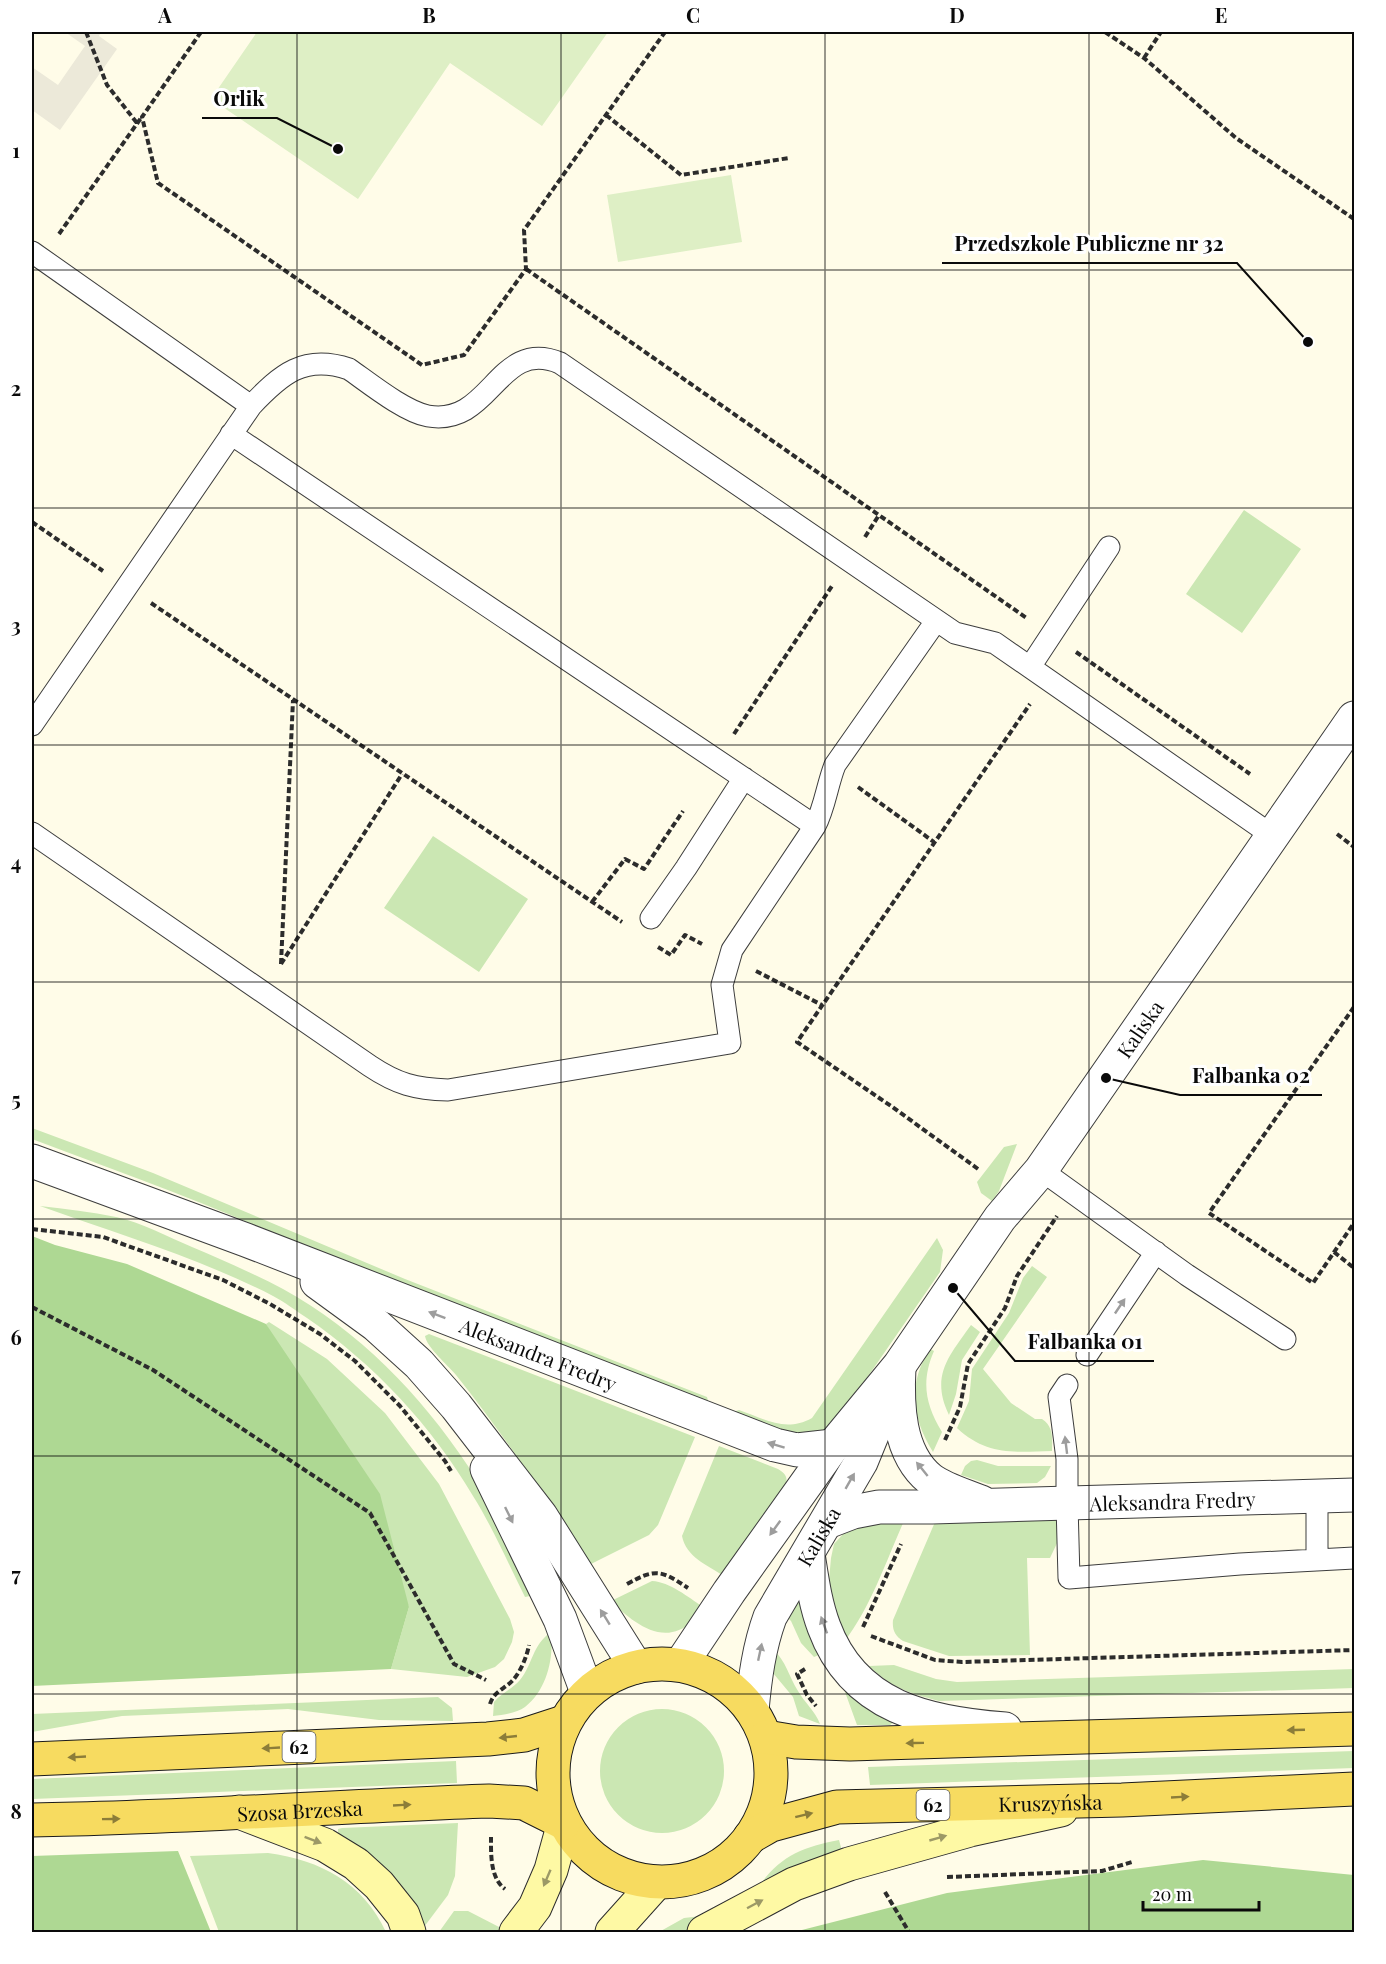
<svg xmlns="http://www.w3.org/2000/svg" width="1386" height="1964" font-family="'Playfair Display',serif">
	<style>
		.green { fill: #cbe7b3 }
		.forest { fill: #aed893 }
		.pitch { fill: #deefc5 }
		.plaza { fill: #ece9d9 }
		.lines { fill: none; stroke-linecap: round; stroke-linejoin: round }
		.service-casing { stroke: #3d3d3d; stroke-width: 23 }
		.minor-casing { stroke: #3d3d3d; stroke-width: 35 }
		.tertiary-casing { stroke: #3d3d3d; stroke-width: 35 }
		.secondary-casing { stroke: #2c2c2c; stroke-width: 35 }
		.primary-casing { stroke: #1b1b1b; stroke-width: 35 }
		.path { stroke: #2c2c2c; stroke-width: 4; stroke-dasharray: 6 3; stroke-linecap: butt }
		.service { stroke: #fff; stroke-width: 21 }
		.minor { stroke: #fff; stroke-width: 33 }
		.tertiary { stroke: #fff; stroke-width: 33 }
		.secondary { stroke: #fef9a4; stroke-width: 33 }
		.primary { stroke: #f7db60; stroke-width: 33 }
		.oneway { fill: #9d9d9d }
		.oneway2 { fill: #8c7d39 }
		.oneway3 { fill: #9c9966 }
		.grid { fill: none; stroke: #0a0a0a; stroke-width: 1.5; stroke-opacity: 0.55 }
		.labels { text-anchor: middle; dominant-baseline: central; stroke-width: 6; stroke-linejoin: round; paint-order: stroke }
		.shield { fill: #fff; stroke: #545454; stroke-width: 1.5 }
		.shield-label { font-size: 18px; font-weight: bold; fill: #0a0a0a }
		.street-label { font-size: 20px; fill: #0a0a0a; stroke: #fff }
		.leader { fill: none; stroke: #0a0a0a; stroke-width: 2 }
		.callout-dot { fill: #0a0a0a; stroke: #fff; stroke-width: 2 }
		.callout-label { font-size: 21px; text-anchor: middle; font-weight: bold; fill: #0a0a0a; stroke: #fff; stroke-width: 6; stroke-linejoin: round; paint-order: stroke }
		.neatline { fill: none; stroke: #0a0a0a; stroke-width: 2 }
		.grid-label { font-size: 20px; text-anchor: middle; font-weight: bold; fill: #0a0a0a }
	</style>
	<rect width="100%" height="100%" fill="#fffce8"/>
	<path class="green" d="M1244,510L1301,549L1242,633L1186,594Z
		M433,836L528,899L479,972L384,908Z
		M32,1128L153,1173L405,1279L707,1397L709,1404L325,1257C230,1211 130,1176 32,1139Z
		M1017,1144L999,1191L992,1201L981,1193L977,1182L1004,1147Z
		M40,1206C66,1209 91,1212 116,1217C143,1223 168,1237 192,1247C223,1260 254,1274 283,1289C358,1330 421,1395 468,1466C494,1507 513,1552 535,1595L525,1597C508,1563 493,1528 473,1496C432,1426 374,1364 307,1318C296,1311 285,1302 273,1296C199,1258 118,1234 40,1206Z
		M937,1238L943,1250L940,1272L842,1414L824,1431L803,1438L733,1412L739,1410C765,1419 785,1433 812,1418Z
		M1032,1266L1047,1277L983,1369L1011,1403L1035,1419H1042C1054,1427 1052,1438 1052,1451C1014,1452 987,1456 957,1428L969,1401L972,1369L1009,1313L1023,1278Z
		M269,1322L327,1359L385,1413L439,1484L510,1619L514,1632L512,1642L504,1659L495,1667L467,1677L391,1669L409,1607L266,1324Z
		M971,1325L980,1332L962,1360L956,1394L949,1415C930,1376 949,1356 971,1325Z
		M429,1334L695,1437L658,1525L649,1535L589,1565C547,1500 505,1436 456,1375C448,1365 427,1348 425,1336Z
		M930,1349L934,1351C921,1381 925,1404 942,1432L933,1452C912,1418 907,1384 930,1349Z
		M719,1446L778,1469C785,1473 788,1477 786,1485L724,1576C707,1565 686,1557 682,1536Z
		M977,1460L998,1466H1051L1045,1477L1037,1483L988,1484L961,1475L965,1466L971,1461Z
		M1054,1518L1057,1521L1059,1539L1050,1558H1027L1030,1655L949,1656L903,1641C895,1636 892,1630 893,1620L935,1522Z
		M904,1521C886,1561 871,1607 844,1642L830,1601L829,1580L831,1558L834,1544L845,1532L860,1524Z
		M652,1581C670,1582 688,1597 703,1607C696,1616 690,1626 679,1630C654,1641 627,1617 611,1601Z
		M799,1592L821,1654L814,1657L801,1643L791,1621L784,1614Z
		M551,1632C554,1658 547,1690 525,1707C517,1713 503,1715 493,1716L494,1702C502,1693 512,1689 520,1680C533,1664 532,1645 551,1632Z
		M773,1649C786,1661 789,1677 798,1691C805,1703 815,1711 820,1724L799,1716L793,1697L773,1673Z
		M894,1665L936,1679L957,1682L1354,1669V1688L939,1701C909,1693 892,1688 869,1666Z
		M841,1681L894,1722L890,1725H857Z
		M438,1697L452,1708L453,1721L379,1720L288,1709L122,1716L32,1732V1714Z
		M600 1771a62 62 0 1 1 124 0a62 62 0 1 1-124 0Z
		M1354,1751V1768L870,1785L868,1767Z
		M456,1761L457,1783L32,1799V1779Z
		M458,1823L455,1876L448,1895L424,1927L338,1833V1829L342,1828Z
		M839,1840L842,1851L758,1888C779,1856 803,1847 839,1840Z
		M268,1853C321,1860 363,1883 386,1932H219L190,1856Z
		M454,1911H468L501,1928L498,1932H439Z
		M710,1915L684,1932H659L684,1918Z"/>
	<path class="forest" d="M32,1236L55,1245L127,1264L266,1324L380,1494L409,1607L391,1669L32,1686Z
		M178,1851L211,1932H32V1856Z
		M1203,1860L1354,1875V1932H794L947,1893Z"/>
	<path class="pitch" d="M257,32H608L542,126L450,63L358,199L211,99Z
		M731,175L742,242L618,262L607,195Z"/>
	<path class="plaza" d="M65,32H101L99,36L117,49L60,130L32,110V67L58,85L85,46Z"/>
	<g class="lines">
		<g class="service-casing">
			<path id="service" d="M32,252L251,406
				M231,434L815,826
				M1030,667L1109,547
				M32,725L251,406C281,374 304,354 349,369C369,383 405,412 428,416C492,427 497,337 560,363L955,633L995,643L1273,836
				M32,833L370,1066C397,1084 415,1089 448,1090L730,1043L722,985L732,950L815,826C825,807 827,785 835,765L936,621
				M651,918L686,868L744,778
				M1041,1170L1187,1275L1285,1339
				M1087,1355L1156,1252
				M1067,1385L1059,1397L1067,1459V1504L1069,1578L1240,1564L1354,1558
				M1317,1560V1496"/>
		</g>
		<g class="minor-casing">
			<g id="minor">
				<path d="M899,1367C897,1404 898,1453 930,1479C945,1490 964,1495 981,1502"/>
				<path id="s1" d="M827,1522L853,1512L879,1507H932L1354,1495"/>
			</g>
		</g>
		<g class="tertiary-casing">
			<g id="tertiary">
				<path id="s2" d="M32,1161L246,1240L775,1445L797,1450L833,1446"/>
				<path d="M317,1282L376,1325L419,1364L456,1406L541,1516L636,1667"/>
				<path d="M487,1469L560,1619L587,1692"/>
				<path d="M808,1554C812,1579 815,1603 824,1627C854,1708 928,1723 1005,1729"/>
				<path id="s3" d="M681,1664L729,1592L833,1446L899,1366L1000,1218L1041,1170L1354,718"/>
				<path id="s4" d="M752,1710C755,1678 759,1647 770,1617L861,1462L888,1396"/>
			</g>
		</g>
		<g class="secondary-casing">
			<path id="secondary" d="M239,1812L325,1845L356,1864L379,1885L403,1915L409,1932
				M516,1932L535,1907L551,1870L564,1823
				M612,1932L656,1883
				M704,1932L794,1884L849,1864L970,1830L1061,1810"/>
		</g>
		<g class="primary-casing">
			<g id="primary">
				<circle cx="662" cy="1773" r="109"/>
				<path d="M766,1737L796,1742L850,1744L1354,1729"/>
				<path d="M32,1759L488,1739L524,1735L564,1722"/>
				<path id="s5" d="M32,1820C184,1818 337,1806 489,1801L524,1803L564,1823"/>
				<path id="s6" d="M750,1837L771,1825L837,1807L1122,1800L1354,1789"/>
			</g>
		</g>
		<path class="path" d="M86,32L107,85L137,123
			M201,32L142,117L158,183L422,365L464,355L526,269L524,230L665,32
			M1105,32L1144,58L1236,138L1354,219
			M1144,58L1161,32
			M606,115L681,175L789,158
			M59,234L141,118
			M526,269L1028,619
			M32,522L103,571
			M865,537L879,515
			M151,603L622,922
			M1076,652L1250,774
			M734,734L832,586
			M858,787L934,842
			M1337,834L1354,847
			M592,902L625,859L644,869L683,811
			M658,947L671,955L685,935L702,944
			M281,964L293,700
			M281,964L402,774
			M756,971L822,1005
			M1354,1007L1209,1213L1313,1283L1354,1223
			M978,1169L891,1106L797,1042L1030,704
			M32,1229L103,1237L223,1280L270,1304L320,1334L355,1361L400,1406L445,1461L451,1471
			M1334,1252L1354,1268
			M32,1307L153,1370L370,1513L454,1664L486,1680
			M945,1440L960,1407L968,1364L1005,1308L1017,1276L1057,1216
			M627,1584C656,1568 661,1570 688,1588
			M863,1627L901,1544
			M871,1636L935,1660L962,1662L1354,1650
			M805,1669L797,1674L807,1695L816,1706
			M490,1704C494,1691 505,1689 513,1680C521,1671 527,1656 529,1645
			M491,1837C491,1854 490,1878 505,1889
			M947,1877L1102,1871L1132,1862
			M885,1892L909,1932"/>
		<use href="#service" class="service"/>
		<use href="#minor" class="minor"/>
		<use href="#tertiary" class="tertiary"/>
		<use href="#secondary" class="secondary"/>
		<use href="#primary" class="primary"/>
	</g>
	<defs><path id="oneway-solid" d="M-6-.8H1V-3.2L6.5 0L1 3.2V.8H-6Z" transform="scale(1.5)"/></defs>
	<g class="oneway">
		<use href="#oneway-solid" transform="translate(1120 1306) rotate(-56)"/>
		<use href="#oneway-solid" transform="translate(437 1315) rotate(-159)"/>
		<use href="#oneway-solid" transform="translate(776 1445) rotate(-163)"/>
		<use href="#oneway-solid" transform="translate(1066 1445) rotate(-97)"/>
		<use href="#oneway-solid" transform="translate(922 1469) rotate(-129)"/>
		<use href="#oneway-solid" transform="translate(850 1481) rotate(-60)"/>
		<use href="#oneway-solid" transform="translate(509 1515) rotate(64)"/>
		<use href="#oneway-solid" transform="translate(775 1528) rotate(126)"/>
		<use href="#oneway-solid" transform="translate(605 1617) rotate(-122)"/>
		<use href="#oneway-solid" transform="translate(824 1625) rotate(-110)"/>
		<use href="#oneway-solid" transform="translate(760 1652) rotate(-78)"/>
	</g>
	<g class="oneway2">
		<use href="#oneway-solid" transform="translate(1296 1730) rotate(178)"/>
		<use href="#oneway-solid" transform="translate(508 1737) rotate(174)"/>
		<use href="#oneway-solid" transform="translate(915 1743) rotate(179)"/>
		<use href="#oneway-solid" transform="translate(271 1748) rotate(177)"/>
		<use href="#oneway-solid" transform="translate(77 1757) rotate(177)"/>
		<use href="#oneway-solid" transform="translate(1180 1797) rotate(-3)"/>
		<use href="#oneway-solid" transform="translate(402 1805) rotate(-3)"/>
		<use href="#oneway-solid" transform="translate(804 1815) rotate(-14)"/>
		<use href="#oneway-solid" transform="translate(111 1819) rotate(-1)"/>
	</g>
	<g class="oneway3">
		<use href="#oneway-solid" transform="translate(938 1838) rotate(-16)"/>
		<use href="#oneway-solid" transform="translate(313 1840) rotate(21)"/>
		<use href="#oneway-solid" transform="translate(547 1878) rotate(113)"/>
		<use href="#oneway-solid" transform="translate(755 1904) rotate(-28)"/>
	</g>
	<path class="grid" d="M297,32V1932M561,32V1932M825,32V1932M1089,32V1932M32,270H1354M32,508H1354M32,745H1354M32,982H1354M32,1219H1354M32,1456H1354M32,1694H1354"/>
	<g class="labels">
		<g class="shield">
			<rect x="282.5" y="1732" width="33" height="30" rx="4.5"/>
			<rect x="916.5" y="1790" width="33" height="30" rx="4.5"/>
		</g>
		<g class="shield-label">
			<text x="299" y="1747">62</text>
			<text x="933" y="1805">62</text>
		</g>
		<g class="street-label">
			<text stroke="none"><textPath href="#s3" startOffset="784">Kaliska</textPath></text>
			<text stroke="none"><textPath href="#s2" startOffset="542">Aleksandra Fredry</textPath></text>
			<text stroke="none"><textPath href="#s1" startOffset="348">Aleksandra Fredry</textPath></text>
			<text stroke="none"><textPath href="#s4" startOffset="189">Kaliska</textPath></text>
			<text stroke="none"><textPath href="#s6" startOffset="306">Kruszyńska</textPath></text>
			<text stroke="none"><textPath href="#s5" startOffset="268">Szosa Brzeska</textPath></text>
		</g>
	</g>
	<path class="leader" d="M338 149L277 118H202M1308 342L1237 263H942M1106 1078L1180 1095H1322M953 1288L1015 1361H1154"/>
	<g class="callout-dot">
		<circle cx="338" cy="149" r="6"/>
		<circle cx="1308" cy="342" r="6"/>
		<circle cx="1106" cy="1078" r="6"/>
		<circle cx="953" cy="1288" r="6"/>
	</g>
	<g class="callout-label">
		<text x="239" y="106">Orlik</text>
		<text x="1089" y="251">Przedszkole Publiczne nr 32</text>
		<text x="1251" y="1083">Falbanka 02</text>
		<text x="1085" y="1349">Falbanka 01</text>
	</g>
	<rect width="1386" height="1964" fill="none" stroke="#ffffff" stroke-width="66"/>
	<path d="M1143 1901v9h116v-9" fill="none" stroke="#0a0a0a" stroke-width="3"/>
	<text x="1152" y="1901" font-size="18" fill="#0a0a0a" stroke="#ffffff" stroke-width="4.5" paint-order="stroke">20 m</text>
	<rect x="33" y="33" width="1320" height="1898" class="neatline"/>
	<g class="grid-label">
		<text x="165" y="23">A</text>
		<text x="429" y="23">B</text>
		<text x="693" y="23">C</text>
		<text x="957" y="23">D</text>
		<text x="1221" y="23">E</text>
		<text x="16" y="158">1</text>
		<text x="16" y="396">2</text>
		<text x="16" y="633">3</text>
		<text x="16" y="870">4</text>
		<text x="16" y="1107">5</text>
		<text x="16" y="1345">6</text>
		<text x="16" y="1582">7</text>
		<text x="16" y="1819">8</text>
	</g>
</svg>
